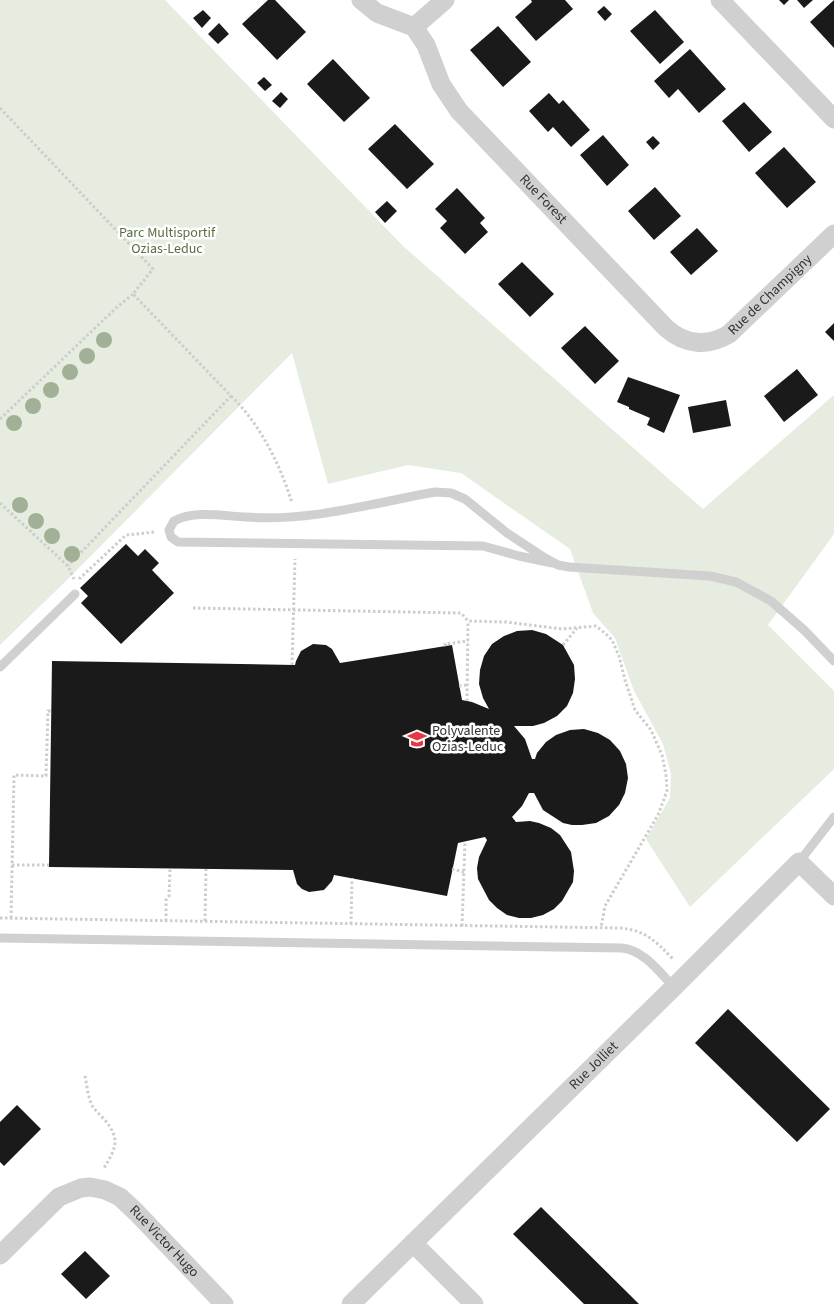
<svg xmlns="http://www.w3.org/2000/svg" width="834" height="1304" font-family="'Source Sans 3',sans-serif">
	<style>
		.green { fill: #e6ecdf }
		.building { fill: #1a1a1a }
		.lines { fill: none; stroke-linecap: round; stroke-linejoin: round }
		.path { stroke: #cdcdcd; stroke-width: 3; stroke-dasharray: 2.5 2.5; stroke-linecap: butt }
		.service { stroke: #d0d0d0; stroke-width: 9 }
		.minor { stroke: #d0d0d0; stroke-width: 19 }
		.tree { fill: #a2b095 }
		.labels { text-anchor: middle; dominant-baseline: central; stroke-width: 5; stroke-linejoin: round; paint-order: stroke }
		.street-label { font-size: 14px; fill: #333; stroke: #fff }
		.park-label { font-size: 14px; fill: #56703f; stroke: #fff }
		.poi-label { font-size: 14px; fill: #333; stroke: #fff; text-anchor: start }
	</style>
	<rect width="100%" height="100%" fill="#fff"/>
	<path class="green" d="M0,0H165L403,246L703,509L834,395V534L768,625L834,691V769L690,907L646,839L670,798L671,774L663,744L634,691L615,638L593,613L570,549L461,473L408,465L328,484L292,353L69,578L0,645Z"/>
	<path class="building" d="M268,0H275L306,32L277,60L242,24Z
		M531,0H565L573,9L536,41L515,17L532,2Z
		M779,0H789L784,5Z
		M797,0H813L804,8Z
		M834,0V48L810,22Z
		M604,6L612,14L605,21L597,12Z
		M203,10L211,18L202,28L193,18Z
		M655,10L684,42L660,64L630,31Z
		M219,23L229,34L218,44L208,34Z
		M498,26L531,62L503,87L470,50Z
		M690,49L726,89L699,113L678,89L669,98L654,81Z
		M333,59L370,98L344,122L307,84Z
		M264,77L272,85L265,91L257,83Z
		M281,92L288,99L280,108L272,101Z
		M549,93L559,104L563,100L590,130L571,147L553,127L548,132L529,111Z
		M744,102L772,132L749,152L722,121Z
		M395,124L434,164L407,189L368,149Z
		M603,135L629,165L607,186L580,155Z
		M653,136L660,143L653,150L646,142Z
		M784,147L816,182L787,208L755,173Z
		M655,187L681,216L654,240L628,211Z
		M457,188L485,218L480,223L488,232L465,254L440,228L447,221L435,209Z
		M387,201L397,211L385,223L375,212Z
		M697,228L718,251L691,275L670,252Z
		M522,262L554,294L530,317L498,284Z
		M834,323V341L825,332Z
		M585,326L619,361L595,384L561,348Z
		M797,369L818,395L784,422L764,396Z
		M628,377L680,395L664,433L647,425L650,418L629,409V407L617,402Z
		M726,400L731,426L693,433L688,407Z
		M126,544L138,556L145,549L159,563L152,570L174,593L121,644L81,603L88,596L80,588Z
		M532,630L546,634L563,645L574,665L575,679L573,693L567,706L557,716L544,723L533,726H514L525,739L532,759H535L537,753L546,742L556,735L570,730L584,729L598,733L610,740L620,751L626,764L628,778L625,793L619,805L609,816L596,823L582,825H572L563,823L543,810L534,793H529L522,806L512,817L516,822L530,821L539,823L551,828L560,835L571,852L574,871L573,882L562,901L554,909L543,915L531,918H519L507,915L497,908L489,900L478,879L477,868L479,857L487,840L485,837L458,843L447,896L334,875L332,881L324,890L309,892L302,889L297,884L293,870L49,867L52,661L295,665L296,661L301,651L313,644L326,645L332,649L340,663L452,645L462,700L472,702L489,709L483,698L479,684L480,670L484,656L492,644L504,636L517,631Z
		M728,1009L830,1109L797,1142L695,1043Z
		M17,1105L41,1129L4,1166L0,1162V1122Z
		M541,1207L639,1304H584L513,1234Z
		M85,1251L110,1276L86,1299L61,1274Z"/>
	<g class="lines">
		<path class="path" d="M0,108L153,269L133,294L231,396L68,566
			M231,396C260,424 280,464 292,503
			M0,419L116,308L133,294
			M0,503L68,566L74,579
			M79,579L126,535L155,532
			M193,608L461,613L468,621L506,622L562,629L596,626L606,634L612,640L619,656L625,680L635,710L651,730L662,755L666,775L667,791L658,815L605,906L601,928
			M563,645L577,628
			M446,646L445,644L468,641
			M292,665L295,559
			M459,686L467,685
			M467,701L468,621
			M12,865H49
			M452,869L464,872
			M0,918L619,928C646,930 655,941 673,959
			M11,918L14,775L46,776L48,711H52
			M166,921V900L169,896L170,869
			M205,921L206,869
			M351,924L352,878
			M462,926L465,842
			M85,1076C87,1085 88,1099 93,1107C96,1111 100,1115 104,1119C121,1139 116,1148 104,1168"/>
		<path class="service" d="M552,563L519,556L483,546L178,542L171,537L169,530L174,521C195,510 223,516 246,517C310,522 373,503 435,492L451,493L465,499L507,533L545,558L558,565L569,567L710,576L736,582L771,601L804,630L834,661
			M0,667L75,594
			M799,862L834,817
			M0,938L622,948C644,950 660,973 674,987"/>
		<g class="minor">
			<path id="s1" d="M361,0L377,13L414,27L426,45L441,84L459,111L666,328C685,345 708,347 729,334L834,234"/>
			<path d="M720,0L834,119"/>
			<path d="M414,27L445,0"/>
			<path d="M413,1243L474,1304"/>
			<path id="s2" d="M0,1255L59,1197L81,1188L90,1187L105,1190L120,1197L136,1212L224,1304"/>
			<path id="s3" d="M351,1304L674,987L799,862L834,896"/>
		</g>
	</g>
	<g class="tree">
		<circle cx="104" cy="340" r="8"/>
		<circle cx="87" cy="356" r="8"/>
		<circle cx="70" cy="372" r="8"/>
		<circle cx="51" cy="390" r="8"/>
		<circle cx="33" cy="406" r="8"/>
		<circle cx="14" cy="423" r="8"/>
		<circle cx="20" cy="505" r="8"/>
		<circle cx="36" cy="521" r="8"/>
		<circle cx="52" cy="536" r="8"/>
		<circle cx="72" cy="554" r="8"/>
	</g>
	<defs>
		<g id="school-bare" transform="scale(1.5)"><path d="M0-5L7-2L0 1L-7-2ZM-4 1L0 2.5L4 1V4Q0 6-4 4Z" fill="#e63946" stroke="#fff" stroke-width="2.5" paint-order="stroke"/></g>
	</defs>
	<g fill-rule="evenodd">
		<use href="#school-bare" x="417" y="739"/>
	</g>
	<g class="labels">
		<g class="street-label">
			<text stroke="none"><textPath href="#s1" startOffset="278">Rue Forest</textPath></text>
			<text stroke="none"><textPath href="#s1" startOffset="581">Rue de Champigny</textPath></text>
			<text stroke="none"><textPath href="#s3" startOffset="340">Rue Jolliet</textPath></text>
			<text stroke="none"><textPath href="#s2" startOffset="210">Rue Victor Hugo</textPath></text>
		</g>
		<g class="park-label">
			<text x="167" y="233">Parc Multisportif<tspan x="167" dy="16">Ozias-Leduc</tspan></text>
		</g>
		<g class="poi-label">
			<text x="432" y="731">Polyvalente<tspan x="432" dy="16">Ozias-Leduc</tspan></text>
		</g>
	</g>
</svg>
